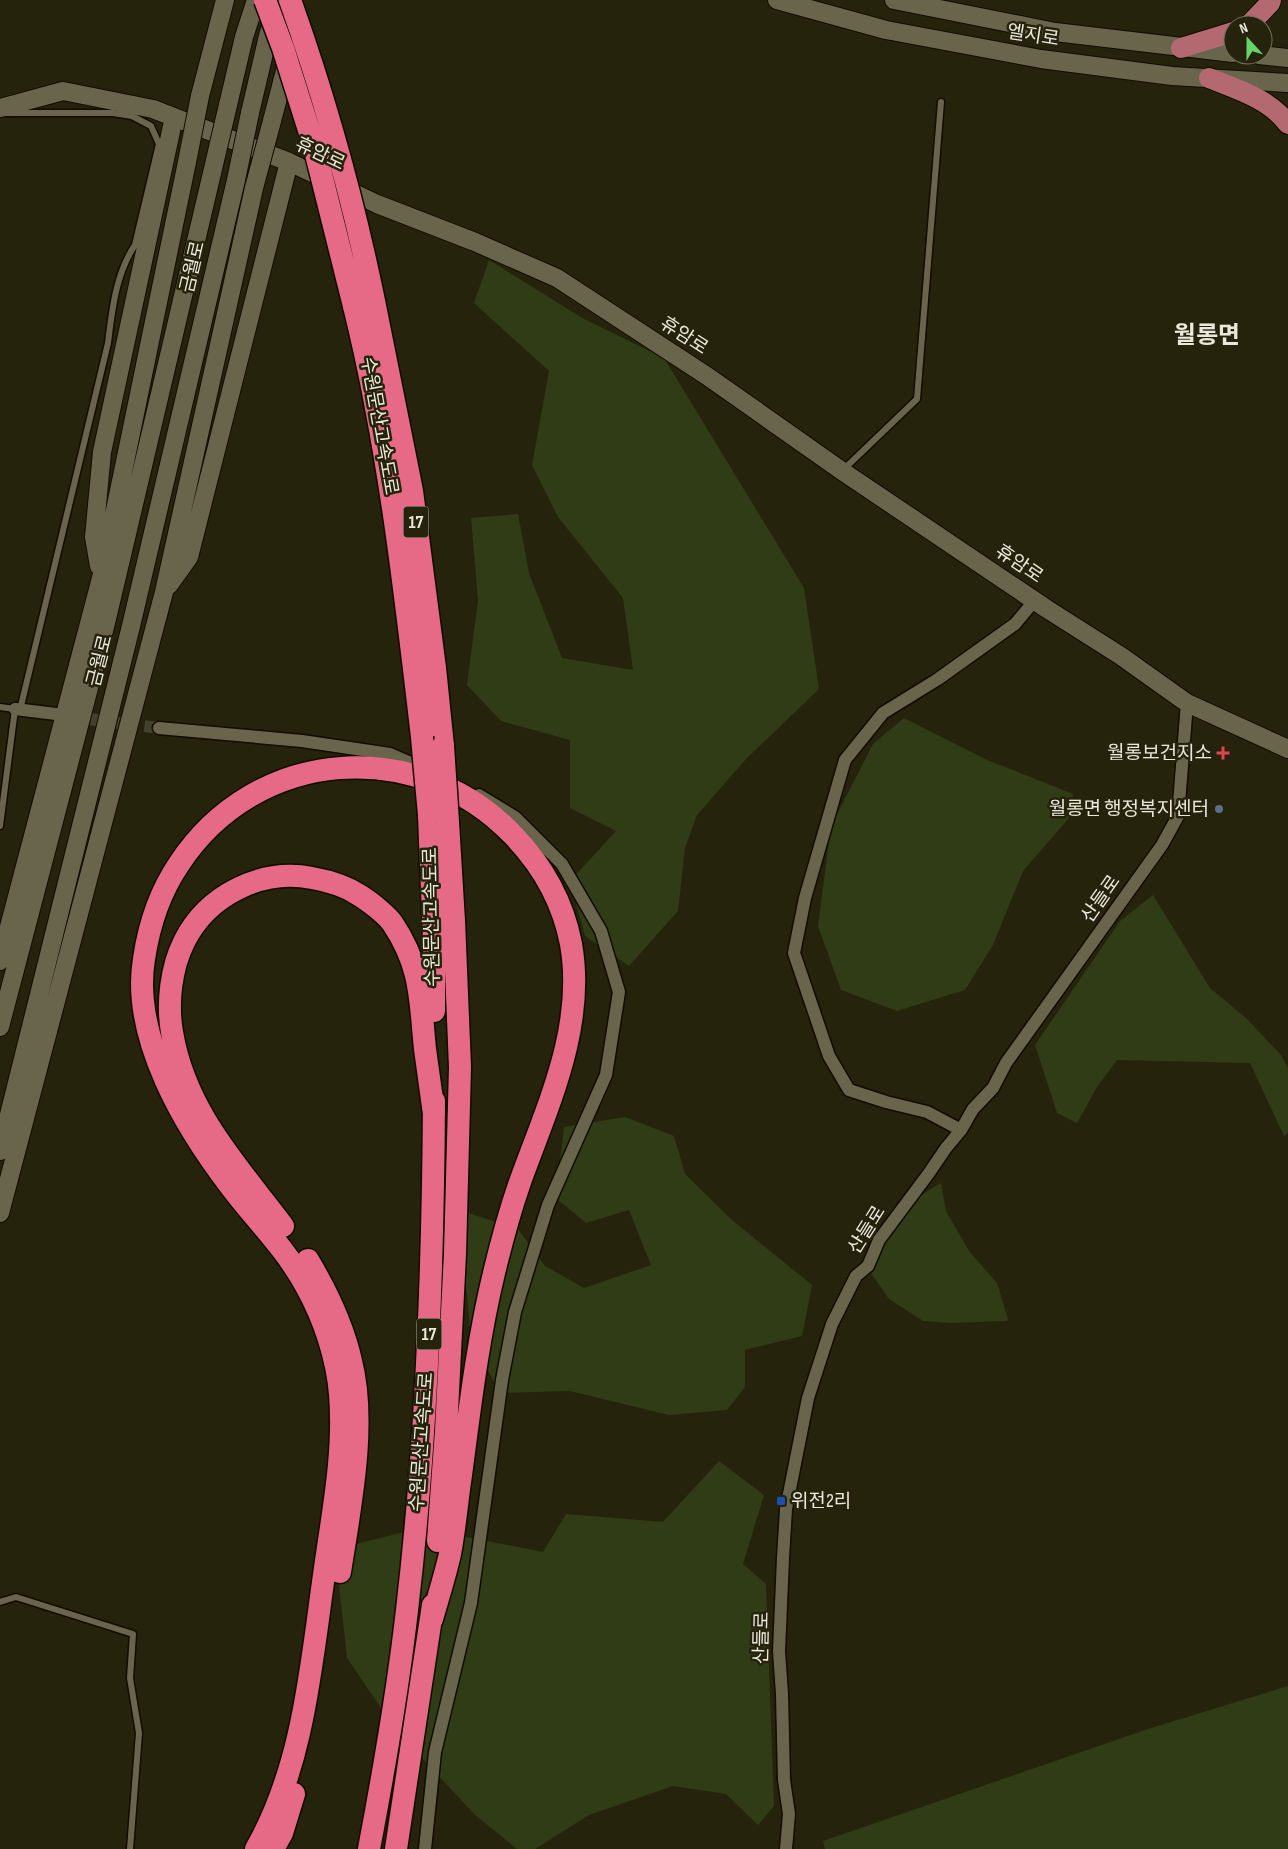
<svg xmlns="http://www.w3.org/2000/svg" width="1288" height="1849" font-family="'Sofia Sans Condensed','Noto Sans KR',sans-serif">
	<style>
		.green { fill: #303c15 }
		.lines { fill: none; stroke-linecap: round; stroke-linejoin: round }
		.street-tunnel { stroke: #43412b; stroke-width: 12; stroke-dasharray: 12 6; stroke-linecap: butt }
		.lane-casing { stroke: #100c00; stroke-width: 9 }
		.street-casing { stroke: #100c00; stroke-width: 15 }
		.secondary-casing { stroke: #100c00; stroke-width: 20 }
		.primary-casing { stroke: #100c00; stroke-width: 22 }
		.highway-casing { stroke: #100c00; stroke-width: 25 }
		.lane { stroke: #69654c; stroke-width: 6 }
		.street { stroke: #69654c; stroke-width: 12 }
		.secondary { stroke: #69654c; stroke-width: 18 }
		.primary { stroke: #b4686f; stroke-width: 20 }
		.highway { stroke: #e66a86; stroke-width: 22 }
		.secondary-bridge-casing { stroke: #100c00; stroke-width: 20; stroke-linecap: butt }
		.highway-bridge-casing { stroke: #100c00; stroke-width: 25; stroke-linecap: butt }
		.secondary-bridge { stroke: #69654c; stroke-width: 18 }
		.highway-bridge { stroke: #e66a86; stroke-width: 22 }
		.health-dot { fill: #e0444e; stroke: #26230c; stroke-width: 2 }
		.service-dot { fill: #5c6f8a; stroke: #26230c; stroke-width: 2 }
		.transit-dot { fill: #1a4fb4; stroke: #26230c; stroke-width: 2 }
		.labels { text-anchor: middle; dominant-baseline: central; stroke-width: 5; stroke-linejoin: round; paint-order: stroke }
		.shield { fill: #26230c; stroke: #afad9c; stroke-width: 1 }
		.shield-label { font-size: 18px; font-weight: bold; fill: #eae8da }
		.street-label { font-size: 19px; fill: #eae8da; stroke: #26230c }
		.poi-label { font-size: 19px; fill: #eae8da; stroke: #26230c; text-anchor: end }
		.district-label { font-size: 24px; font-weight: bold; fill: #eae8da; stroke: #26230c }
	</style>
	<rect width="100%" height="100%" fill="#26230c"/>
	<path class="green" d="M489,260L584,319L664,358L804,588L819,689L746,759L697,815L685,848L678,911L629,966L585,936L570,881L616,831L570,808V740L501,721L467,685L478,600L471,518L518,514L529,573L562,658L633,670L623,598L558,517L532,465L549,371L474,303Z
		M904,718L985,759L1073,794L1069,818L1023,871L993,945L965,990L897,1011L841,990L818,926L831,826L873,744Z
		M1153,895L1210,988L1247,1019L1281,1055L1288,1068V1133L1284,1136L1250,1063L1117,1060L1097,1087L1077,1123L1057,1113L1035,1045L1120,921Z
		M625,1117L674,1136L685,1174L732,1220L812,1285L802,1336L745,1350V1387L727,1410L669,1415L570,1391L500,1393L471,1339L459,1210L518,1229L545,1266L584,1288L651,1265L629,1210L586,1223L556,1198L564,1127Z
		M941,1183L946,1211L969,1251L997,1283L1008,1319L1007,1321L951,1323L923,1321L889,1299L871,1273L886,1230L921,1195Z
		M719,1461L764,1495L743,1564L766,1584L774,1806L758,1825L726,1794L673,1786L589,1815L535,1849H517L475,1815L396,1730L347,1658L335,1549L421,1528L543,1552L566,1514L663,1522Z
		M1288,1686V1849H825L823,1841L1148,1729Z"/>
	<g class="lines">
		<path class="street-tunnel" d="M73,717L159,728"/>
		<g class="lane-casing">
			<path id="lane" d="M6,113H113L132,116L151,126L159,144L135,245C116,273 112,310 108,343L20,710
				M843,470L917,399L941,102
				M0,707L15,709L0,826
				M0,1602L16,1597L133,1634L130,1678L139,1733L130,1849"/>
		</g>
		<g class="street-casing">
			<path id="street" d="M15,709L56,714
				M159,728L302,741L390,754L429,771
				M961,1130L927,1112L886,1102L849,1090L829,1056L794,953L805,898L845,760L883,713L938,679L1015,624L1035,600
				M425,1849L435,1752L471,1603L502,1380L515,1312L548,1205L606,1075L619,992L601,931L562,864L515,817L479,795
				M786,1849L789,1814L784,1780L782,1694L779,1651L783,1558L786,1509L808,1398L832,1324L856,1276L868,1266L879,1240L929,1173L946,1148L961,1130L973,1109L993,1088L1006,1063L1162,845L1178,816L1187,703"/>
		</g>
		<g class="secondary-casing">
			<path id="secondary" d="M777,0L886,30L1041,59L1172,76L1288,83
				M894,0L1055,32L1233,53
				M1259,55L1288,58
				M200,96L225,0
				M228,105L244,37L256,0
				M0,108L63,91L153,109L289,162L377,204L475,242L557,278L707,376L842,471L1047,609L1121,656L1187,703L1288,749
				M250,113L268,36L279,0
				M272,121L288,59
				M99,566L94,537L102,452L174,117
				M169,585L189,557L289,162
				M0,961L101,578L187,162
				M0,1027L106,623L212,173
				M0,1151L131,626L236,180
				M0,1213L164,592L254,188"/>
		</g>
		<g class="primary-casing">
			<path id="primary" d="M1249,25L1270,3L1271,0
				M1181,48L1233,32
				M1209,78C1236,89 1270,99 1288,124"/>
		</g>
		<g class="highway-casing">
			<path id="highway" d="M374,301L412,491L435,668L443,746
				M354,306C389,447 405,592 422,737
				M429,815L434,941V1011
				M283,1226C237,1165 185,1111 172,1032C167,1003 171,968 184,942C207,895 262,868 312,878C329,881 344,885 359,895C369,901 387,915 393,924C422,968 420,1000 425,1049C428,1071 431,1092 434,1114
				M308,1260C327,1292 343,1325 351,1361C367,1424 350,1508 340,1572
				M438,1541L446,1431L455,1254L460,1067L454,921L448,822
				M256,1849C303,1767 311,1667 324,1575C332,1516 345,1454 340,1394C337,1358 324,1318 306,1286C286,1249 256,1220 231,1187C185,1127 131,1037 144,959C149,925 160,892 179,864C256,747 417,735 513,835C543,866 563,902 571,944C586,1028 546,1109 519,1185C509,1214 501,1244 494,1273C478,1339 470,1407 461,1475C457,1501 455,1528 450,1554C445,1576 438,1598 432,1619
				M273,1849L282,1833L294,1794
				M369,1849C384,1770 398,1690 407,1610C427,1441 433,1271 434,1101
				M396,1849L433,1605"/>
		</g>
		<use href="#lane" class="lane"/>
		<use href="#street" class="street"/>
		<use href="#secondary" class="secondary"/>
		<use href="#primary" class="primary"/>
		<use href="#highway" class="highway"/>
		<g class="secondary-bridge-casing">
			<path id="secondary-bridge" d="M187,162L200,96
				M212,173L228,105
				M236,180L250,113
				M254,188L272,121"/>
		</g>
		<g class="highway-bridge-casing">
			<path id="highway-bridge" d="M265,0L283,48L314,146L354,306
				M290,0C325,98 353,199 374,301
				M422,737L429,815
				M443,746L448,822"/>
		</g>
		<use href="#secondary-bridge" class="secondary-bridge"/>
		<use href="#highway-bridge" class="highway-bridge"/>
	</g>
	<path class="health-dot" d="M1220.5 745.5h5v5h5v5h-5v5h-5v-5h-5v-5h5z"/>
	<circle class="service-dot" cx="1219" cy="809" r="5"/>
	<rect class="transit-dot" x="776" y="1496" width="10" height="10" rx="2.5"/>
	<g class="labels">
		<g class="shield">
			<rect x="403.5" y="506.5" width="25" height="31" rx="4"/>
			<rect x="416.5" y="1318.5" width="25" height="31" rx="4"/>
		</g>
		<g class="shield-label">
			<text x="416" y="522">17</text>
			<text x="429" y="1334">17</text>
		</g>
		<g class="street-label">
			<text transform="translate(1033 36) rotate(9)">엘지로</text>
			<text transform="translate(320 154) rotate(25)">휴암로</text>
			<text transform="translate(193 267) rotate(-77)">금월로</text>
			<text transform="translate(684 336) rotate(33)">휴암로</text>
			<text transform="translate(379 426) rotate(80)">수원문산고속도로</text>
			<text transform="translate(1019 564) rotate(34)">휴암로</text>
			<text transform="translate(100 661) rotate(-76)">금월로</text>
			<text transform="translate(1101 899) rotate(-55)">산들로</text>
			<text transform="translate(432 917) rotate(-91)">수원문산고속도로</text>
			<text transform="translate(867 1230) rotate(-58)">산들로</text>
			<text transform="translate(422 1442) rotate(-86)">수원문산고속도로</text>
			<text transform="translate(762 1638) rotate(-89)">산들로</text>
		</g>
		<g class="poi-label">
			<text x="1212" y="753">월롱보건지소</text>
			<text x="1209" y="809">월롱면 행정복지센터</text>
			<text x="791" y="1501" text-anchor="start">위전2리</text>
		</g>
		<g class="district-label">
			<text x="1207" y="335">월롱면</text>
		</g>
	</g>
	<g transform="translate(1248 40) rotate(339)"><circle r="24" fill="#26230c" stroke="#74725e"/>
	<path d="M0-4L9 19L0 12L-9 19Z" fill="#66d466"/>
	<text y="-8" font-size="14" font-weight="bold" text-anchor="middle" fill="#eae8da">N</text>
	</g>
</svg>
